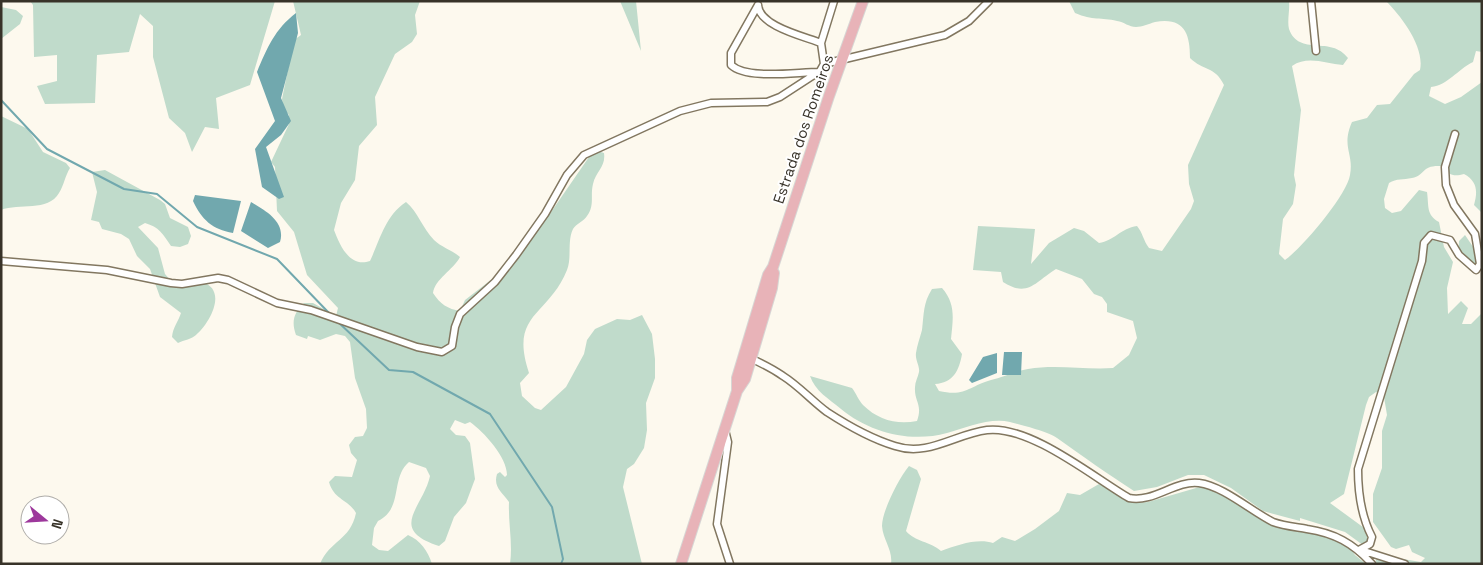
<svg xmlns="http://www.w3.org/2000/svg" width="1483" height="565" font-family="'Space Grotesk',sans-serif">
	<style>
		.green { fill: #c0dbcb }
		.water { fill: #71a8ae }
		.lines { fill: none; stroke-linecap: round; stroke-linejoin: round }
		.stream { stroke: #71a8ae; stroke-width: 2 }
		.minor-casing { stroke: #827760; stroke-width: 9 }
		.primary-casing { stroke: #d7d6d4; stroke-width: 12 }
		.minor { stroke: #fff; stroke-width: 6 }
		.primary { stroke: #e8b3b8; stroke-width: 10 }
		.labels { text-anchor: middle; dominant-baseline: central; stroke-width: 4; stroke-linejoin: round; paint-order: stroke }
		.street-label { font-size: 15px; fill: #383329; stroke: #fff }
	</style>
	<rect width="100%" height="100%" fill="#fdf9ee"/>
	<path class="green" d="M30,1H275L250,85L216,98L219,129L205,127L192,152L185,133L169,118L153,57V26L140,14L129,52L97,55L95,103L45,104L37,86L57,81V55L34,57L33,5Z
		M293,1H420L415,15L417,34L412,42L395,54L375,97L377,125L359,146L355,180L341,203L334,230C340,246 350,268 370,261C380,240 385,216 406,202C418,212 423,229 434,240C441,247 452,250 460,257C453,270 435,279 433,293C440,304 448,309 460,311L465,300L496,276L549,215L589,157L595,150L604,153C606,167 596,171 593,184C590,196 595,205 587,216C584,221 576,224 573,229C567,241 572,258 567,270C548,317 509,313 529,373L520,383L522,396L535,408L541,410L566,387L584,354L587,340L595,329L617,319L630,320L642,315L652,334L655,359V378L646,403L647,430L644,448L634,464L627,469L623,487L642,564H510C513,543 508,523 509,502C502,492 493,487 497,474L500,472L505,477L507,475C507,457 484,432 470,422L465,424L455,420L450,429L456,435L465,436L470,443L475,479L466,503L454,517L445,541L439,546C387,529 423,508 430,476L426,468L409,462C390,478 404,508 378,521L374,528L372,545L379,550L388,551L408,535C420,540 428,551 432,564H320C330,540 350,541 356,513C348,499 334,500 329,482L335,476L352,477L357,460L351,453L349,445L355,437L363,436L367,428L366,409L355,378L350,342L345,336L336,334L320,340L308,336L307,339L296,335C291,321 294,313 304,303H313L336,316L338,308L307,275L294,232L277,211L275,167L271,162L289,124V115L283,108L282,99L294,40L301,35Z
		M620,1H636L641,51Z
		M1069,1H1289C1290,10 1287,21 1289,29C1299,57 1331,35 1348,58L1343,65C1326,64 1308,55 1292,66L1301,110L1294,175L1296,185L1293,204L1283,219L1279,254L1285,260C1302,248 1347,195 1350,175C1354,153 1341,147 1352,122L1367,118L1377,105L1390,104L1414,74L1420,70C1425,47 1401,16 1386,1H1482V52L1476,51L1473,62C1457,70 1448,85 1431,87L1429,96L1445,104L1461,97L1482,82V213L1474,205C1478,191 1477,181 1464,174C1454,177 1448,175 1441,166C1421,165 1426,175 1412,178C1403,180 1397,178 1389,183L1384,199L1385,208L1392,213L1401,211L1419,190L1427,192C1429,206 1426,215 1439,222L1444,247L1453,262L1447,288L1448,314L1461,301L1468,308L1462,324H1471L1482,313V564L1375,563L1378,555L1421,562L1425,558L1412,552L1409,545L1396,549L1391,547L1373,522V494L1382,468V431L1387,415L1384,397L1376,392L1369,397L1366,405L1344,494L1330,503L1367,530V548L1345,532L1300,518V521L1263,511L1231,488L1204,475H1188L1157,487L1134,491C1109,475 1081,455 1057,438C1049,432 1021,425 1010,422C990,417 966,428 947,433C911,443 870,433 841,409C829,399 815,391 810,376L852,388C856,393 859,401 863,405C878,420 897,425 917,421C923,404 914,402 915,387C915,382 918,377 919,372C920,366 915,360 916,353C917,345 920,338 922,330C924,314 923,303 932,289L942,288C956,304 953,319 951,339L962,354C959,371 953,383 935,384L939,391C966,397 969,386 991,380C1003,377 1016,371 1028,369C1056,364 1085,370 1113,368L1129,355L1137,338L1133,321L1107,312V304L1102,297L1094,294L1082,279L1056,269C1035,282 1028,298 1003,282L1001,272L973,270L978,226L1035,229L1031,264L1049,243L1074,228L1084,231L1099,243C1114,241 1121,228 1137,226C1143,233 1143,240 1149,248L1162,251L1191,209L1194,201L1189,184L1188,165L1224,85C1215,66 1203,71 1190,58C1190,33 1184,17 1155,22C1148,24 1142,27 1136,27C1129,27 1124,22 1117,21C1101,17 1093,21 1075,13Z
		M1,7L16,10L23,16L20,24L1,39Z
		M1,116L28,129L43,152L66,163L70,168C65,176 64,185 59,193C48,212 19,203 1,210Z
		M105,170L160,200L165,204L170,218L188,227L191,236L188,244L180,247L171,246C163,234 159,227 145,223L138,227L158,248L165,274L171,281C181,281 199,279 207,284C226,295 208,325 196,335C192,339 184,340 178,343L172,337C173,327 178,322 181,313L160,297L150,269L137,256L129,239L121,234L102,229L99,222L91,220L97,192L92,172Z
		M1465,235L1482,260V271L1481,269L1464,265L1458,259L1459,241Z
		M909,466L917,470L921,479L906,531C915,542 930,541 941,551C957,545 978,538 993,543L1002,537L1015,541L1035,529L1059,511L1067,493L1080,495L1099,484L1134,503L1148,502L1203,486L1214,490L1270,521L1305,527L1348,544L1355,555L1366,564H891C893,550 883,540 882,526C882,511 899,478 909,466Z"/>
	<path class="water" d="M296,13L298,33L281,98L291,121L281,135L266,147L284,197L279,199L262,187L255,149L275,121L257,72C267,48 275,29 296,13Z
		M195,195L241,201L233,233C212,229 202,220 193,201Z
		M251,202C266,211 286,222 280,242L268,248L241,231Z
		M1004,352H1022L1021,375H1002Z
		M997,353V373L972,383L969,380L983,357Z"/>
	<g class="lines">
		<path class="stream" d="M1,100L47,149L124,189L157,194L197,227L277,259L329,313
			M338,322L389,370L413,372L490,414L552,507L563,559L561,564"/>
		<g class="minor-casing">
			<path id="minor" d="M1311,1L1316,51
				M758,5L731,53V65C747,80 796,72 819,72
				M758,5C759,26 803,36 821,43
				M824,64L945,35L969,21L989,1
				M824,64L821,43L834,1
				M1,261L107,270L171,283L182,284L218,278L228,280L277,303L311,310L417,347L442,352L452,346L455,327L460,314L495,282L516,255L545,214L567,175L584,155L680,111L711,103L767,102L780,97L820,71L824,64
				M750,358C761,363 773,369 783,376C799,386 812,401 827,412C847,425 872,439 895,446C928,457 955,434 987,430C1030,425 1093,477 1129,498C1154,503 1175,480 1199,483C1223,486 1251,511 1273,522C1284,526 1296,527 1307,529C1334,533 1353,543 1372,564
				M725,430L728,442L717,524L730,564
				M1359,550L1370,544L1372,537C1361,516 1358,493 1358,469L1422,261L1424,243L1431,235L1450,240L1459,255L1476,270L1480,264L1475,234L1454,205L1446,185L1445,167L1455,134
				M1361,550L1405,564"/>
		</g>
		<g class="primary-casing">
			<path id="primary" d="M737,391V378L768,275L773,267L829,96L863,1
				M681,564L737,391L745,379L772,288L774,273"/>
		</g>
		<use href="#minor" class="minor"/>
		<use href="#primary" class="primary"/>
	</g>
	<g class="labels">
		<g class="street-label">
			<text transform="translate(803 129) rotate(-71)">Estrada dos Romeiros</text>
		</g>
	</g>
	<rect width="1483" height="565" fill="none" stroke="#383329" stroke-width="5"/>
	<g transform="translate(45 520) rotate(108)"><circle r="24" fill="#ffffff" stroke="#afada9"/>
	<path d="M0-4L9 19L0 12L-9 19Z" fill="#9d389c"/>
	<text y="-8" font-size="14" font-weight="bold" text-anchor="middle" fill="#383329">N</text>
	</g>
</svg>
